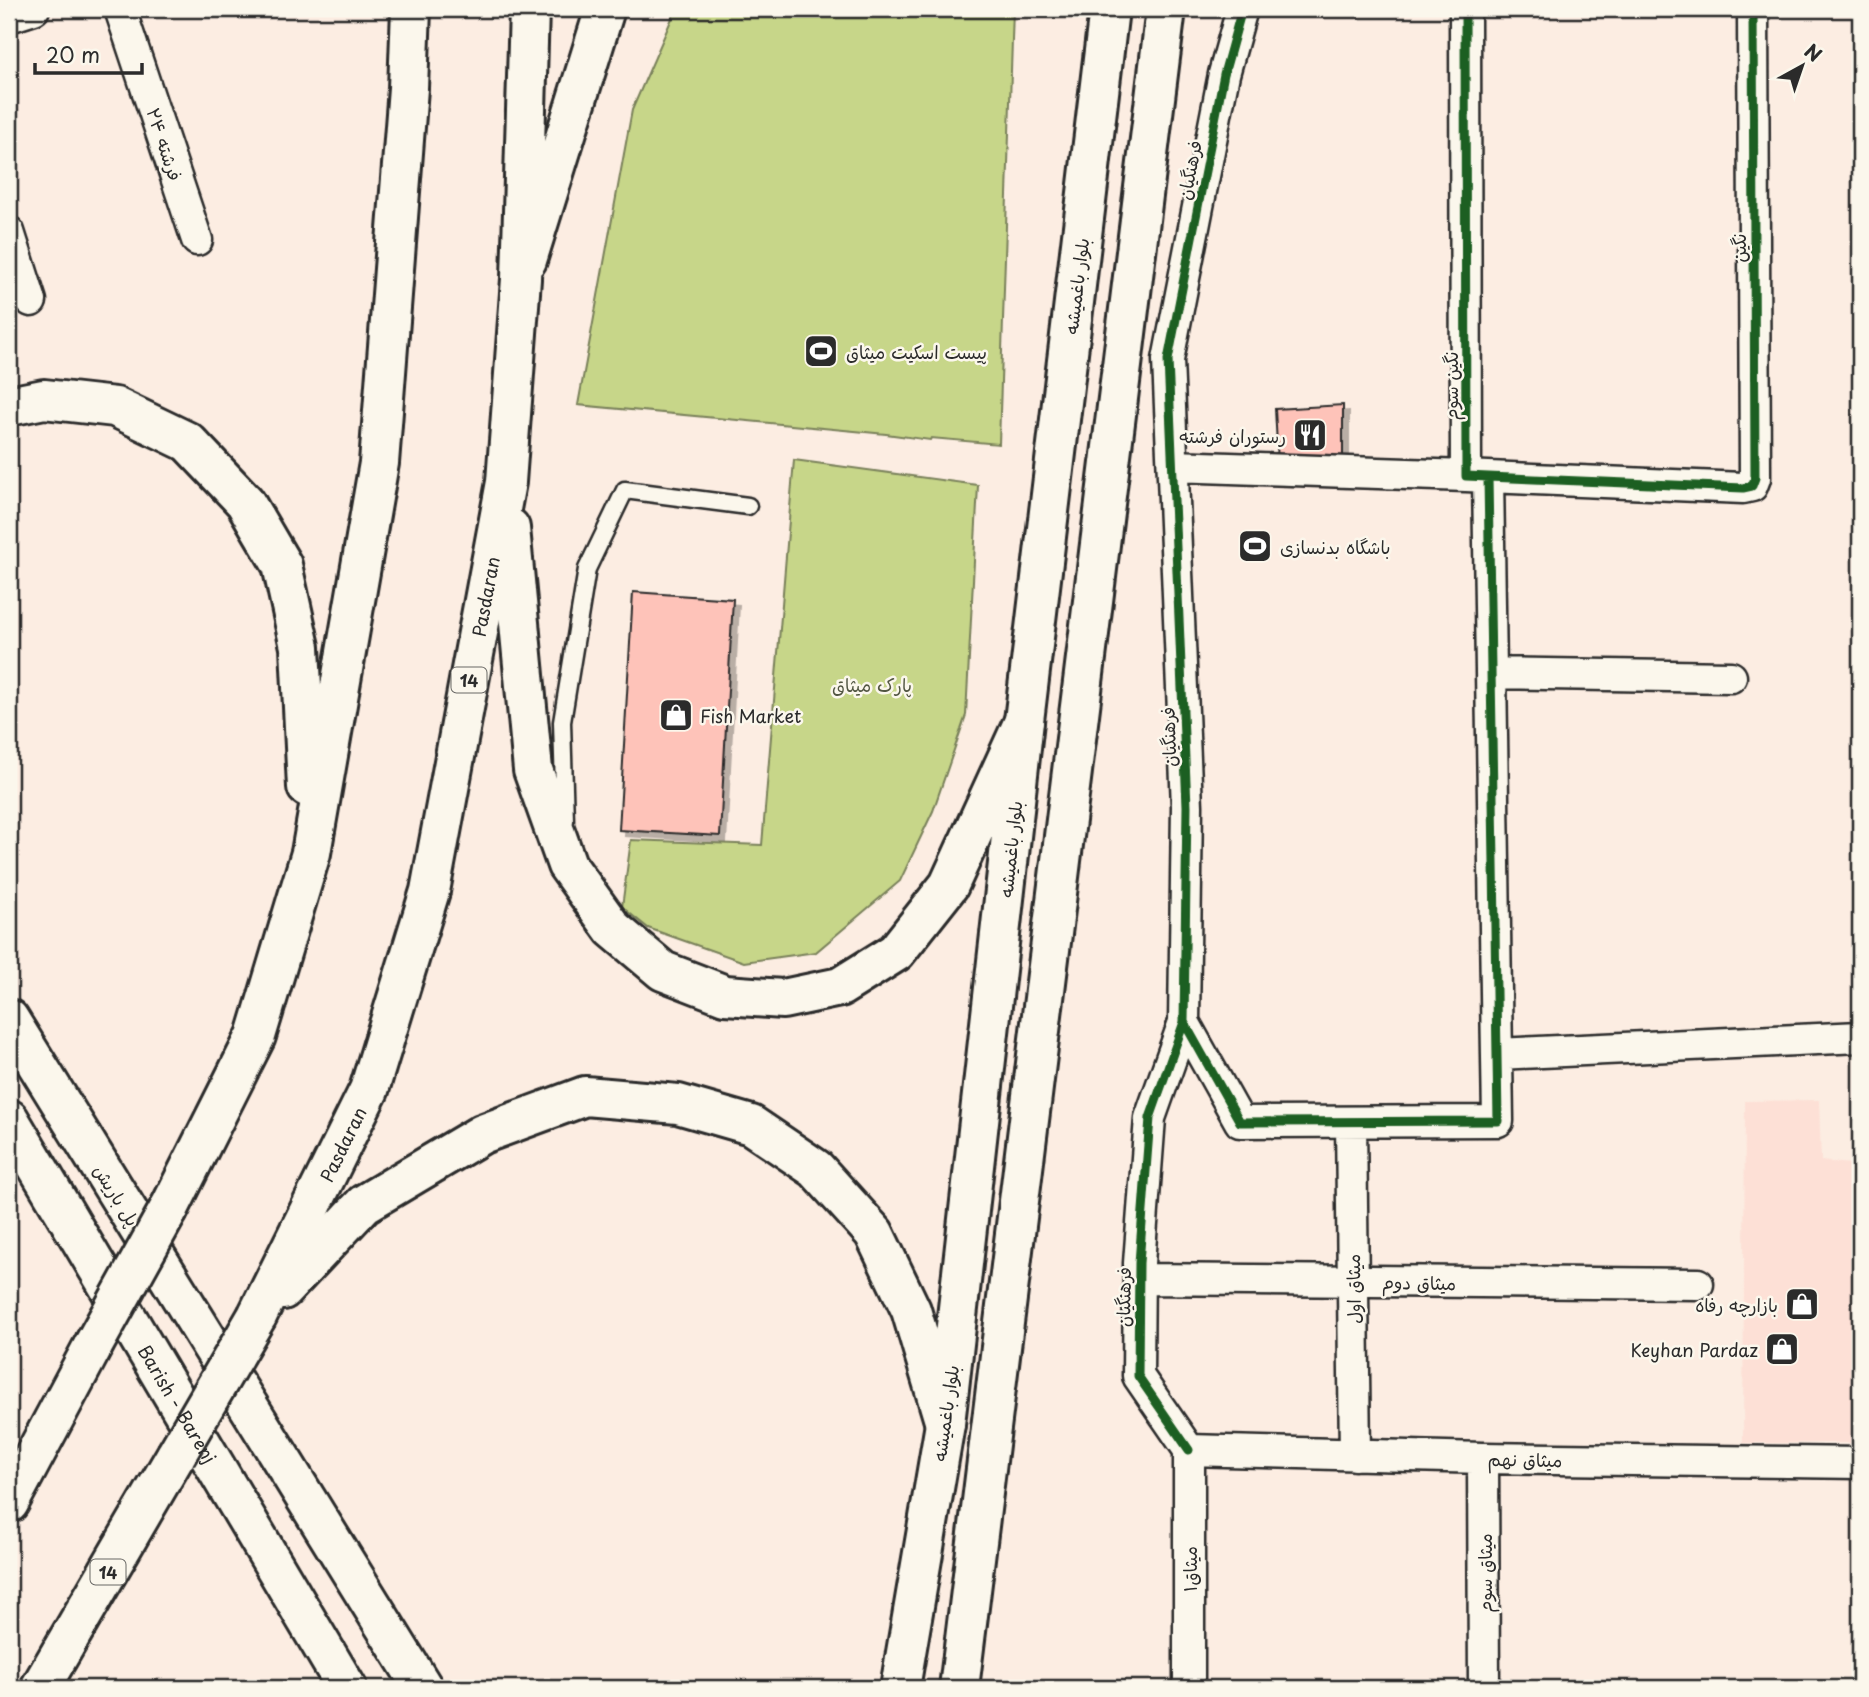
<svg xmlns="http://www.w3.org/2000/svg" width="1869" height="1697" font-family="'Playpen Sans','Playpen Sans Arabic',sans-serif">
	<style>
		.built { fill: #fde0d6 }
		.green { fill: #c7d689; stroke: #79805a; stroke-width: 2 }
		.building { fill: #fec3b9; stroke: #2b2b2b; stroke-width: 2; filter: url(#shadow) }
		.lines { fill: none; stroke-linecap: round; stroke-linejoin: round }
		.lane-casing { stroke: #2b2b2b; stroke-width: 21 }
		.street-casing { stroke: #2b2b2b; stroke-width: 35 }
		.secondary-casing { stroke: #2b2b2b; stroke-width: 44 }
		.primary-casing { stroke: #2b2b2b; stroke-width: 44 }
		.highway-casing { stroke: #2b2b2b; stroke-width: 44 }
		.lane { stroke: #fbf7ec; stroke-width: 16 }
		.street { stroke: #fbf7ec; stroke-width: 30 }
		.secondary { stroke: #fbf7ec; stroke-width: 38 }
		.primary { stroke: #fbf7ec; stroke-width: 38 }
		.highway { stroke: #fbf7ec; stroke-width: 38 }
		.highway-bridge-casing { stroke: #2b2b2b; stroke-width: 44; stroke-linecap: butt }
		.highway-bridge { stroke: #fbf7ec; stroke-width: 38 }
		.cycleway-casing { stroke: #fbf7ec; stroke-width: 13 }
		.cycleway { stroke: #1b5e20; stroke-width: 9 }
		.labels { text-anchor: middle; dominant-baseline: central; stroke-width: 5; stroke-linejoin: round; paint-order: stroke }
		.shield { fill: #fbf7ec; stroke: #696865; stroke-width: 2 }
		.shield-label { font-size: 16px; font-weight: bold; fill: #2b2b2b }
		.street-label { font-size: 18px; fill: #2b2b2b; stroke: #fbf7ec }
		.poi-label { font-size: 18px; fill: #2b2b2b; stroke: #fbf7ec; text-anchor: start }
		.park-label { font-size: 18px; fill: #525642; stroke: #fbf7ec }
	</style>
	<defs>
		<filter id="shadow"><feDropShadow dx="6" dy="6" stdDeviation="0" flood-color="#0004"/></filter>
	</defs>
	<rect width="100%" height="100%" fill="#fcede2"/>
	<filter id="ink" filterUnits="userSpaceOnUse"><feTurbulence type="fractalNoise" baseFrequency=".0143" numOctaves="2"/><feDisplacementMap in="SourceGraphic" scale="14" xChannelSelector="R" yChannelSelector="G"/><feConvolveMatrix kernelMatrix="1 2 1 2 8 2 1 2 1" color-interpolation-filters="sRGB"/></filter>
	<g filter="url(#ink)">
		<path class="built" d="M1819,1100L1821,1161L1860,1165V1443H1743L1745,1101Z"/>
		<path class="green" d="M676,9H1013L999,444L931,438L930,440L886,434L578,405L632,110Z
			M794,460L978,485L966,715L933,811L900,881L816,952L744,962L648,928L622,907L631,840L762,845Z"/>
		<path class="building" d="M1343,405V461L1278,462L1275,409Z
			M633,592L733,599L720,836L619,830Z"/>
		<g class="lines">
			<g class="lane-casing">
				<path id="lane" d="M565,821L562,722L587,569L625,490L748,506"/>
			</g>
			<g class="street-casing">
				<path id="street" d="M120,9L197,240
					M1465,9L1466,476L1743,488L1752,486L1755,478L1753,9
					M9,17L34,9
					M9,232L31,301
					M1173,466L1466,476
					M1491,673L1731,677
					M1184,1022L1240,1122L1498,1121L1488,477
					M1497,1054L1860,1037
					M1351,1122L1355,1455
					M1139,1279L1698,1284
					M1189,1450L1138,1376L1139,1263L1150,1118L1184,1022L1187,806L1168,360L1224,74L1242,9
					M1189,1450L1483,1458L1860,1463
					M1483,1458L1484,1688
					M1189,1688V1450"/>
			</g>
			<g class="secondary-casing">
				<g id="secondary">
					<path d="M527,260L605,9"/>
					<path d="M9,1019L423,1688"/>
					<path id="s1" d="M9,1119L347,1688"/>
				</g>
			</g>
			<g class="primary-casing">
				<path id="primary" d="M900,1688L945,1424L1024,721L1109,9
					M959,1688L1166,9"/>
			</g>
			<g class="highway-casing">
				<g id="highway">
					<path d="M9,406L44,399L115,407L188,442L245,502L282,565L300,647L307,787"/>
					<path d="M510,528L533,770L567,865L613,929L663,971L725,995L783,999L840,987L896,952L949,885L1024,721"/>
					<path d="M169,1209L256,1036L311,853L379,463L408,88L411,9"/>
					<path d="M283,1290L364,1204L482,1134L585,1096L678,1104L751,1125L816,1169L874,1233L911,1310L945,1424"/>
					<path id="s2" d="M257,1316L369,1090L430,891L506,482L521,279L529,9"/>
					<path d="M9,1503L94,1344"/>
					<path d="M40,1688L176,1455"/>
				</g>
			</g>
			<use href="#lane" class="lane"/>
			<use href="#street" class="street"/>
			<use href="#secondary" class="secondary"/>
			<use href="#primary" class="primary"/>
			<use href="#highway" class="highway"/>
			<g class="highway-bridge-casing">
				<path id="highway-bridge" d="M94,1344L169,1209
					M176,1455L257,1316"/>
			</g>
			<use href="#highway-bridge" class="highway-bridge"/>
			<g class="cycleway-casing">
				<path id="cycleway" d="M1465,9L1466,476L1743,488L1752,486L1755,478L1753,9
					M1184,1022L1240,1122L1498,1121L1488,477
					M1189,1450L1138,1376L1139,1263L1150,1118L1184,1022L1187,806L1168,360L1224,74L1242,9"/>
			</g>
			<use href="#cycleway" class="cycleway"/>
		</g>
	</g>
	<defs>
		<g id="stadium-square" transform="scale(1.75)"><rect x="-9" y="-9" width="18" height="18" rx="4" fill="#2b2b2b" stroke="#fbf7ec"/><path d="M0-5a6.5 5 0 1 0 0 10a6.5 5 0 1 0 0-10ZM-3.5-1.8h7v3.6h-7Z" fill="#fff"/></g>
		<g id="restaurant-square" transform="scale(1.75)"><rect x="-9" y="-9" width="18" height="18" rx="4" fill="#2b2b2b" stroke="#fbf7ec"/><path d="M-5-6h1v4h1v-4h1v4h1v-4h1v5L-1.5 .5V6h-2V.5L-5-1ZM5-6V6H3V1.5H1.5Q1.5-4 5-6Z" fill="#fff"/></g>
		<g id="shop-square" transform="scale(1.75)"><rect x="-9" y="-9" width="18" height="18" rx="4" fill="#2b2b2b" stroke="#fbf7ec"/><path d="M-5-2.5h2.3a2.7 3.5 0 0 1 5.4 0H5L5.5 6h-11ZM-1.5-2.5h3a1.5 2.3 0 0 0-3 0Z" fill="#fff"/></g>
	</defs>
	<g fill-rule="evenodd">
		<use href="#stadium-square" x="821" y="351"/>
		<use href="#restaurant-square" x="1310" y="435"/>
		<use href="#stadium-square" x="1255" y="546"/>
		<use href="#shop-square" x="676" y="715"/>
		<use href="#shop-square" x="1802" y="1304"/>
		<use href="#shop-square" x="1782" y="1349"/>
	</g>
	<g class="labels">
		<g class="shield">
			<rect x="451.5" y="667.5" width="35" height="25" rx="5"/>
			<rect x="90.5" y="1559.5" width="35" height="25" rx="5"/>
		</g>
		<g class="shield-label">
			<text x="469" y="680">14</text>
			<text x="108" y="1572">14</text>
		</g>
		<g class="street-label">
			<text transform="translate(165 144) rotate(72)">فرشته ۲۴</text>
			<text transform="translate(1189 170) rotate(-79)">فرهنگیان</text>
			<text transform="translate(1738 248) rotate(-90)">نگین</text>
			<text transform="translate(1076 286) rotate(-83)">بلوار باغمیشه</text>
			<text transform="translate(1450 386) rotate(-90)">نگین سوم</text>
			<text stroke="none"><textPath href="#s2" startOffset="760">Pasdaran</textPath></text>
			<text transform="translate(1168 737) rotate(-92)">فرهنگیان</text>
			<text transform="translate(1010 849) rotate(-84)">بلوار باغمیشه</text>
			<text stroke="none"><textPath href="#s2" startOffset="192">Pasdaran</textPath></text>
			<text transform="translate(117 1195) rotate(58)">پل باریش</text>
			<text transform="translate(1419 1282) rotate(1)">میثاق دوم</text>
			<text transform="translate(1353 1289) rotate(-91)">میثاق اول</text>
			<text transform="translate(1123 1297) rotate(-89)">فرهنگیان</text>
			<text stroke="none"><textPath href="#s1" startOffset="331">Barish - Barenj</textPath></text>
			<text transform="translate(945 1413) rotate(-82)">بلوار باغمیشه</text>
			<text transform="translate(1525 1459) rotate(1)">میثاق نهم</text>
			<text transform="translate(1189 1569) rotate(-90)">میثاق۱</text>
			<text transform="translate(1484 1573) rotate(-90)">میثاق سوم</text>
		</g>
		<g class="poi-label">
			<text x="846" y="351">پیست اسکیت میثاق</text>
			<text x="1286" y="435" text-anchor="end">رستوران فرشته</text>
			<text x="1280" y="546">باشگاه بدنسازی</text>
			<text x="700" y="715">Fish Market</text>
			<text x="1778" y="1304" text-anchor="end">بازارچه رفاه</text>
			<text x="1758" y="1349" text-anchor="end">Keyhan Pardaz</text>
		</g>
		<g class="park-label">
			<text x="872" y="684">پارک میثاق</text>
		</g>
	</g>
	<rect width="1869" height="1697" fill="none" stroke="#fbf7ec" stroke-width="35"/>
	<rect x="18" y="18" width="1834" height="1662" fill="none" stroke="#2b2b2b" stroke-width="2.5" filter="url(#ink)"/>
	<g transform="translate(1802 66) rotate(40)" stroke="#fbf7ec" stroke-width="5" paint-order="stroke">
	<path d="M0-5L12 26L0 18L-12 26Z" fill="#2b2b2b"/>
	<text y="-10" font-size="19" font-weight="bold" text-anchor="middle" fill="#2b2b2b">N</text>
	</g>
	<path d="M35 63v10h107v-10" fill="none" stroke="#2b2b2b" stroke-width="3.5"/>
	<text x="46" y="63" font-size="21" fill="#2b2b2b" stroke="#fbf7ec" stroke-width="5" paint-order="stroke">20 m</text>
</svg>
